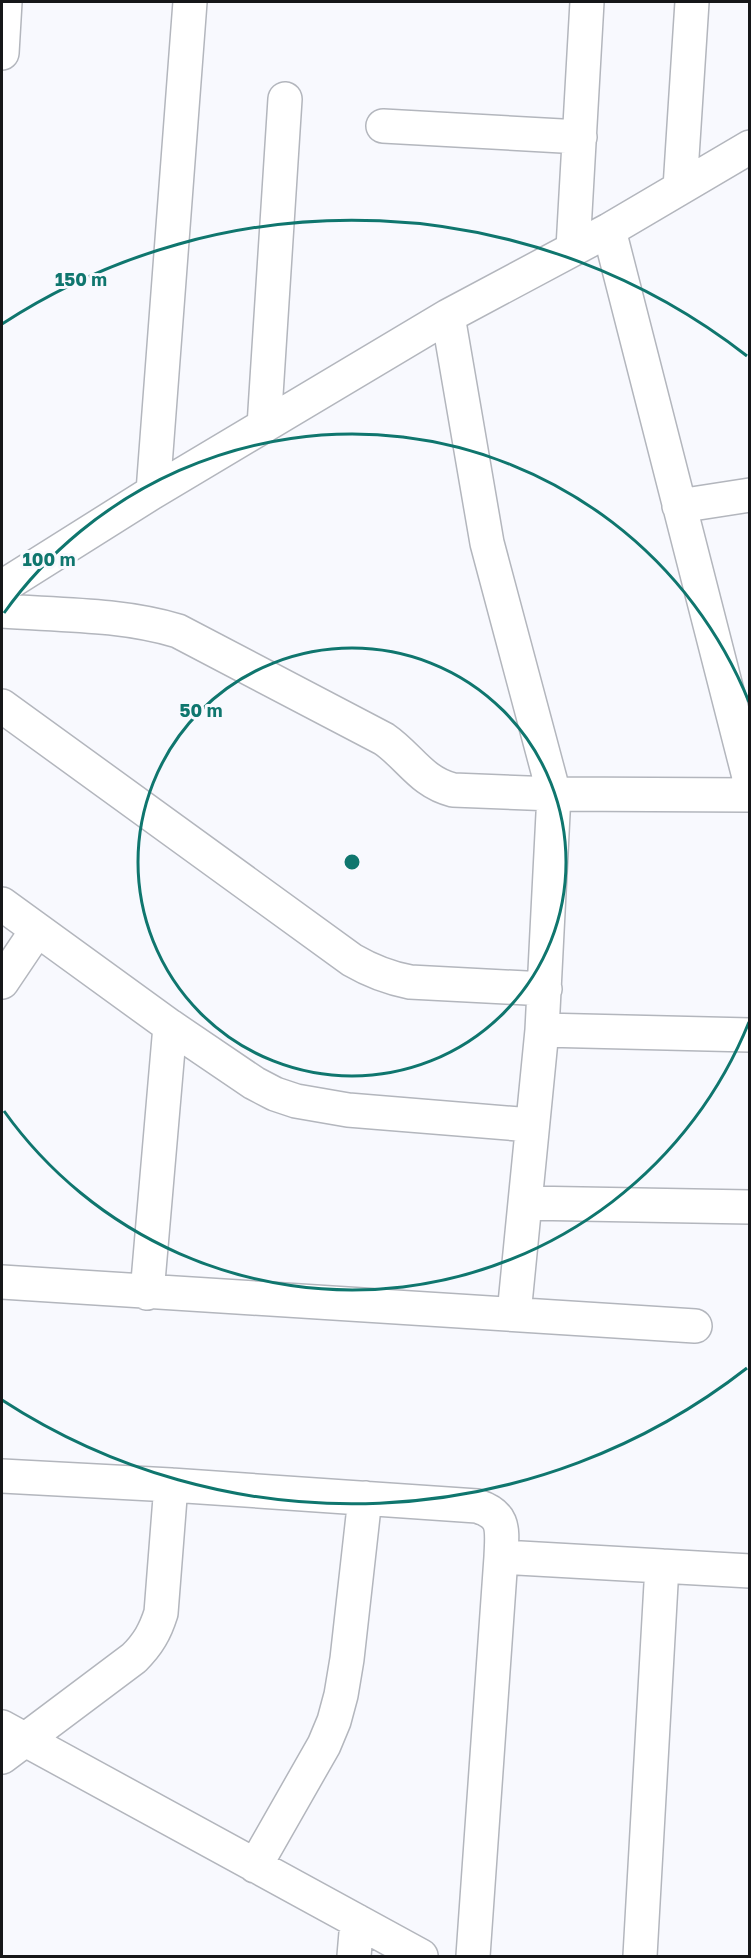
<svg xmlns="http://www.w3.org/2000/svg" width="751" height="1958" font-family="'Golos Text',sans-serif">
	<style>
		.lines { fill: none; stroke-linecap: round; stroke-linejoin: round }
		.minor-casing { stroke: #b3b6bd; stroke-width: 36 }
		.minor { stroke: #fff; stroke-width: 33 }
		.ring { fill: none; stroke: #0f766e; stroke-width: 3 }
		.centre { fill: #0f766e; stroke: #f8f9fe; stroke-width: 3 }
		.ring-label { font-size: 18px; text-anchor: middle; font-weight: bold; fill: #0f766e; stroke: #f8f9fe; stroke-width: 6; stroke-linejoin: round; paint-order: stroke }
	</style>
	<rect width="100%" height="100%" fill="#f8f9fe"/>
	<g class="lines">
		<g class="minor-casing">
			<path id="minor" d="M2,53L5,2
				M383,126L580,137
				M680,188L692,2
				M609,230L750,781
				M573,248L587,2
				M448,316L487,543L554,794L542,1030L514,1314
				M264,426L285,99
				M153,492L190,2
				M679,506L750,495
				M2,587L153,492L448,316L609,230L750,147
				M2,611C60,615 121,614 178,631L384,739C410,757 421,782 453,790L554,794L750,795
				M2,706L352,960C371,971 389,978 410,982L545,989
				M2,904L170,1026L254,1083L275,1094L296,1101L348,1110L531,1125
				M2,982L37,930
				M542,1030L750,1035
				M525,1203L750,1207
				M2,1282L695,1326
				M147,1293L170,1026
				M2,1476L171,1485L477,1506C506,1515 502,1530 501,1557L750,1571
				M2,1727L421,1956
				M2,1757L134,1658C148,1644 155,1632 161,1613L171,1485
				M255,1866L324,1745L334,1721L341,1695L347,1659L365,1498
				M354,1956L357,1921
				M473,1956L501,1557
				M640,1956L662,1566"/>
		</g>
		<use href="#minor" class="minor"/>
	</g>
	<g class="ring">
		<circle cx="352" cy="862" r="214"/>
		<path d="M749 1022A428 428 0 0 1 4 1111M4 613A428 428 0 0 1 749 702"/>
		<path d="M747 1368A642 642 0 0 1 2 1400M2 324A642 642 0 0 1 747 356"/>
	</g>
	<circle cx="352" cy="862" r="9" class="centre"/>
	<g class="ring-label">
		<text x="81" y="286">150 m</text>
		<text x="49" y="566">100 m</text>
		<text x="201" y="717">50 m</text>
	</g>
	<rect width="751" height="1958" fill="none" stroke="#161719" stroke-width="6"/>
</svg>
